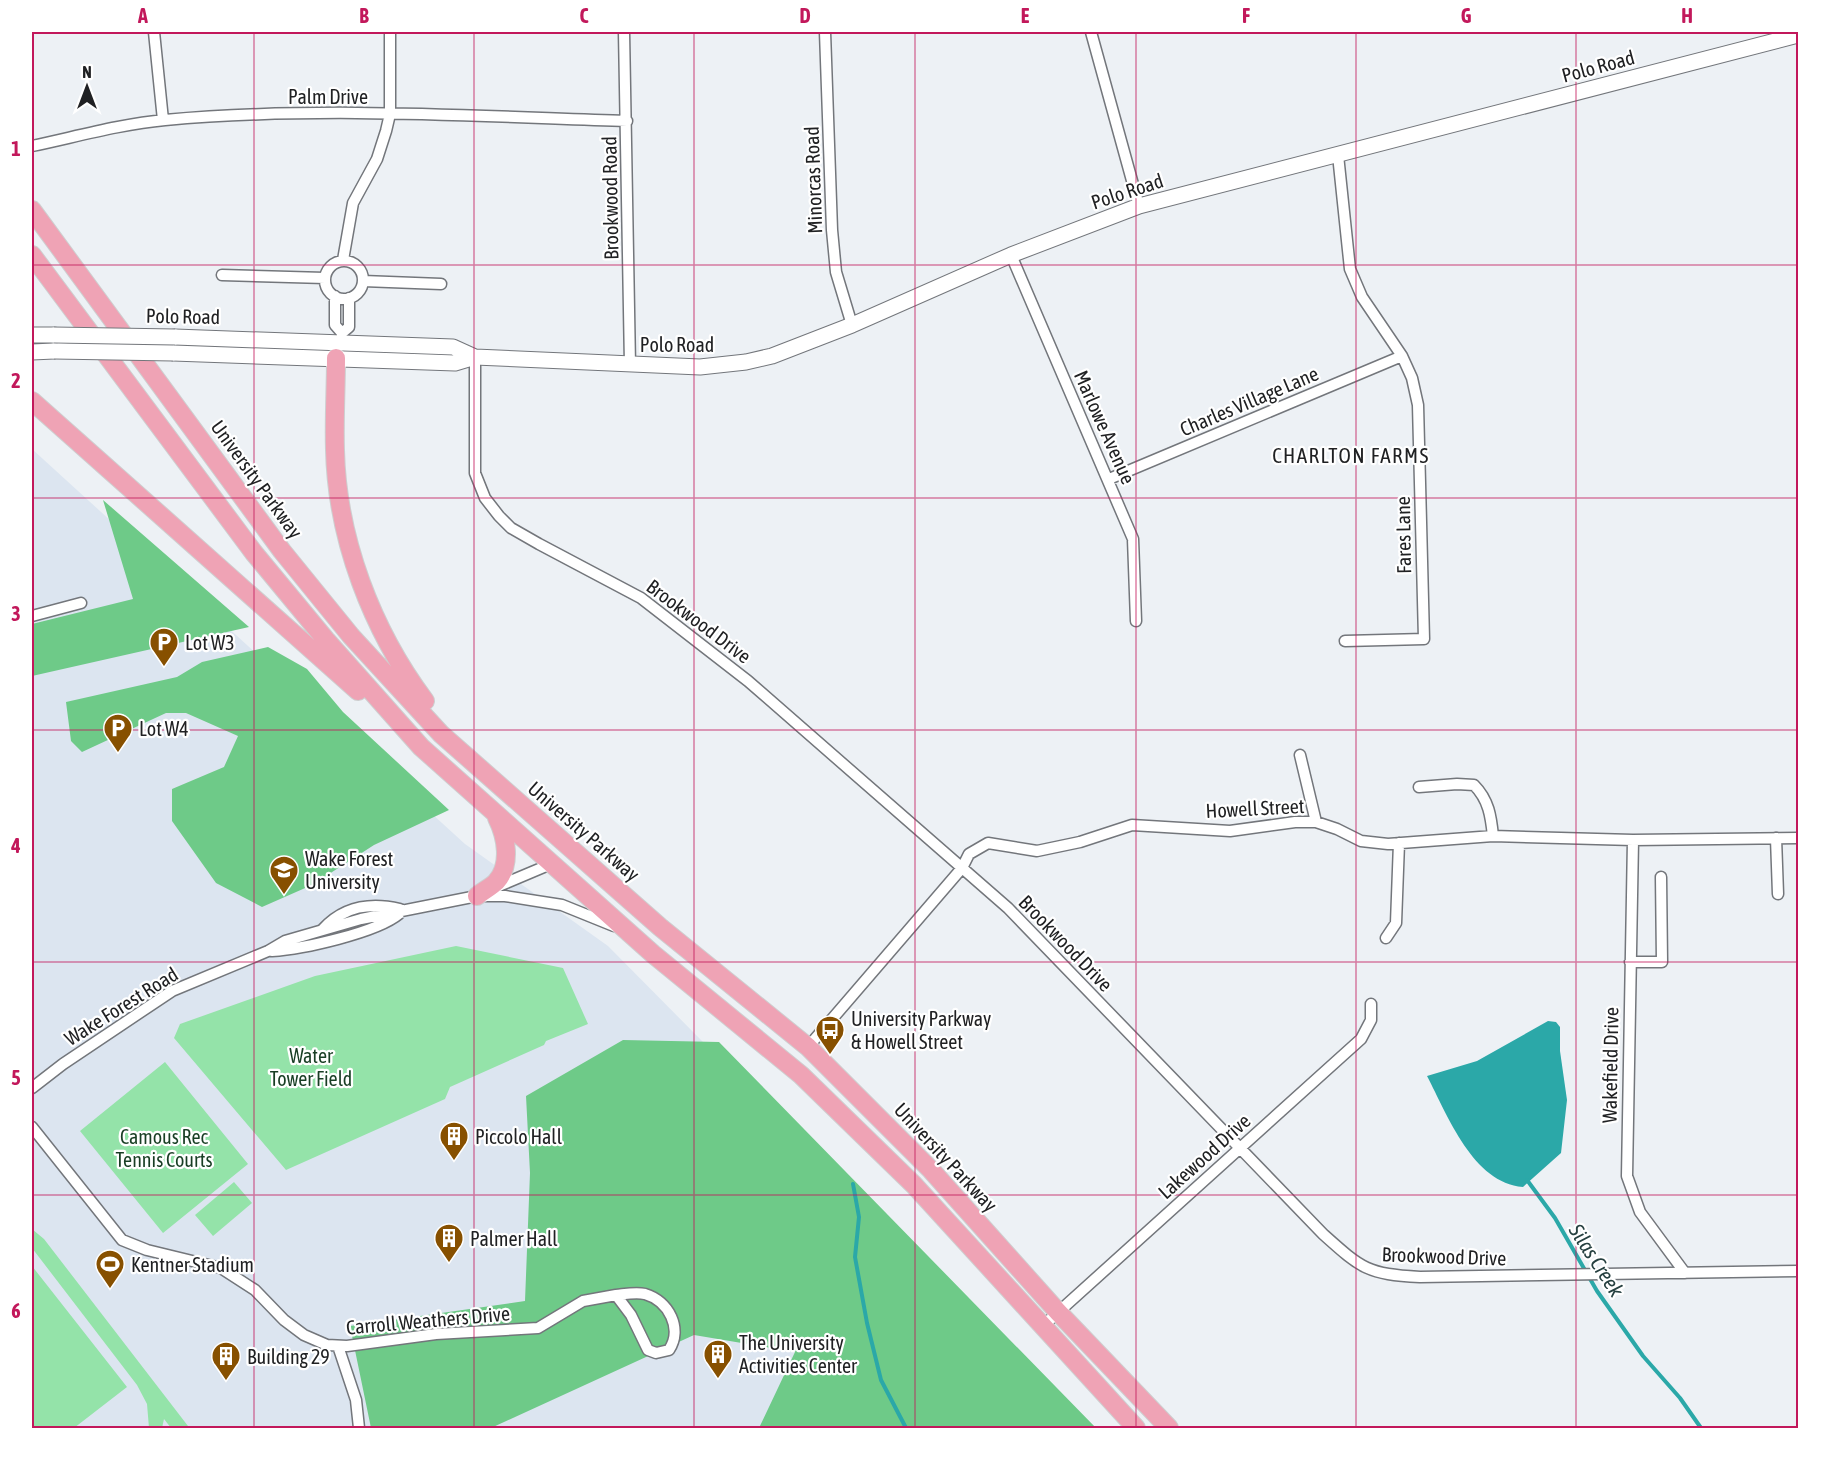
<svg xmlns="http://www.w3.org/2000/svg" width="1830" height="1460" font-family="'Asap Condensed',sans-serif">
	<style>
		.built { fill: #dce5f0 }
		.green { fill: #94e3a9 }
		.forest { fill: #6eca88 }
		.water { fill: #2ba8a8 }
		.lines { fill: none; stroke-linecap: round; stroke-linejoin: round }
		.stream { stroke: #2ba8a8; stroke-width: 4 }
		.street-casing { stroke: #73767b; stroke-width: 13 }
		.secondary-casing { stroke: #73767b; stroke-width: 17 }
		.primary-casing { stroke: #cececf; stroke-width: 20 }
		.street { stroke: #fff; stroke-width: 10 }
		.secondary { stroke: #fff; stroke-width: 15 }
		.primary { stroke: #efa3b5; stroke-width: 18 }
		.secondary-bridge-casing { stroke: #73767b; stroke-width: 17; stroke-linecap: butt }
		.secondary-bridge { stroke: #fff; stroke-width: 15 }
		.grid { fill: none; stroke: #c2185b; stroke-width: 1.5; stroke-opacity: 0.55 }
		.labels { text-anchor: middle; dominant-baseline: central; stroke-width: 4.5; stroke-linejoin: round; paint-order: stroke }
		.street-label { font-size: 20px; fill: #202123; stroke: #fff }
		.poi-label { font-size: 20px; fill: #202123; stroke: #fff; text-anchor: start }
		.park-label { font-size: 20px; fill: #183e24; stroke: #fff }
		.neighbourhood-label { font-size: 21px; letter-spacing: 1.5px; fill: #202123; stroke: #fff }
		.water-label { font-size: 21px; font-style: italic; fill: #264040; stroke: #fff }
		.neatline { fill: none; stroke: #c2185b; stroke-width: 2 }
		.grid-label { font-size: 20px; text-anchor: middle; font-weight: bold; fill: #c2185b }
	</style>
	<rect width="100%" height="100%" fill="#edf1f5"/>
	<path class="built" d="M32,449L465,844L608,946L1085,1428H32Z"/>
	<path class="green" d="M456,946L563,968L588,1024L546,1041L544,1045L450,1087L445,1099L286,1170L174,1038L180,1024L315,976Z
		M165,1062L248,1164L163,1233L80,1131Z
		M234,1182L252,1203L213,1236L195,1215Z
		M32,1229L44,1239L188,1426L171,1428L164,1419L162,1428H149L147,1404L137,1385L32,1248Z
		M32,1266L127,1387L74,1428H32Z"/>
	<path class="forest" d="M103,500L249,627L32,676V624L133,599Z
		M268,647L307,669L343,712L449,810L374,845L312,885L262,907L216,883L172,821V789L224,767L238,736L186,713H166L82,752L71,741L66,702L177,677L202,662Z
		M623,1040L719,1042L1096,1428H759L795,1352L694,1335L491,1428H371L350,1326L525,1301L530,1173L526,1096Z"/>
	<path class="water" d="M1548,1021L1556,1022L1560,1027V1051L1567,1100L1561,1153L1523,1187C1473,1183 1448,1116 1427,1076L1477,1061Z"/>
	<g class="lines">
		<path class="stream" d="M1527,1180L1555,1218L1597,1291L1643,1356L1680,1398L1701,1428
			M853,1184L859,1217L855,1257L867,1323L881,1380L906,1428"/>
		<g class="street-casing">
			<path id="street" d="M154,32L163,120
				M624,32L630,365
				M825,32L832,230L836,272L852,325
				M1091,32L1139,206
				M32,146C75,137 121,124 165,120C318,106 474,116 627,121
				M1338,155L1350,269L1362,297L1402,356L1412,378L1418,405L1424,639L1345,641
				M1011,255L1133,539L1136,621
				M343,260L353,203L377,159L386,131L390,114V32
				M325 280a19 19 0 1 1 38 0a19 19 0 1 1-38 0Z
				M222,275L325,278
				M363,281L441,284
				M335,296V325L342,333V342
				M342,333L349,327V298
				M475,357V473L485,498L499,516L511,528L539,544L641,598L748,681L1008,908L1323,1234C1362,1269 1367,1274 1420,1277L1798,1271
				M1109,479L1402,356
				M32,616L81,603
				M1300,755L1316,822
				M1419,787L1457,784L1474,785C1489,800 1491,817 1493,836
				M1776,838L1778,894
				M1633,840L1627,1176L1640,1212L1685,1273
				M494,888L551,864
				M323,929C344,906 370,902 400,909
				M1386,938L1396,923L1399,843
				M272,951C302,949 376,933 399,914
				M1630,962H1662L1661,877
				M808,1047L962,868L969,854L988,843L1037,851L1080,842L1132,825L1230,831L1295,822H1316L1337,829L1361,841L1388,844L1493,836L1633,840L1798,838
				M32,1088L63,1064L172,991L268,951L285,941L361,919L477,896H505L562,905L614,926
				M32,1127L122,1240L147,1250L221,1268L255,1290L284,1320L304,1335L327,1345L347,1346L436,1334L538,1328L583,1301L616,1295L631,1315L648,1350L656,1353L669,1350C683,1329 669,1301 645,1294C636,1292 626,1294 616,1295
				M1044,1325L1361,1039L1371,1020V1004
				M338,1346L356,1400L359,1428"/>
		</g>
		<g class="secondary-casing">
			<path id="secondary" d="M32,335H54
				M175,337L453,347L475,357
				M32,352L54,351
				M173,353L455,363L475,357L700,367L746,362L772,356L852,325L1011,255L1139,206L1798,35"/>
		</g>
		<g class="primary-casing">
			<path id="primary" d="M32,210L282,551L351,636L441,734L660,927L808,1047L931,1170L1058,1312L1169,1428
				M32,255L254,553L326,640L421,747L653,954L801,1075L914,1185L1136,1428
				M336,358C336,388 334,419 335,450C337,539 372,630 425,701
				M32,401L358,691
				M477,896C483,891 491,887 496,882C512,865 506,836 497,818"/>
		</g>
		<use href="#street" class="street"/>
		<use href="#secondary" class="secondary"/>
		<use href="#primary" class="primary"/>
		<g class="secondary-bridge-casing">
			<path id="secondary-bridge" d="M54,335L175,337
				M54,351L173,353"/>
		</g>
		<use href="#secondary-bridge" class="secondary-bridge"/>
	</g>
	<path class="grid" d="M254,32V1428M474,32V1428M694,32V1428M915,32V1428M1136,32V1428M1356,32V1428M1576,32V1428M32,265H1798M32,498H1798M32,730H1798M32,962H1798M32,1195H1798"/>
	<defs>
		<g id="parking-pin" transform="scale(1.5)"><path d="M0 17L-7.5 6A9.5 9.5 0 1 1 7.5 6Z" fill="#875000" stroke="#fff"/><path d="M-3.5-5.5H1a3.5 3.5 0 0 1 0 7H-1V5.5H-3.5ZM-1-3.4V-.6H.8a1.4 1.4 0 0 0 0-2.8Z" fill="#fff"/></g>
		<g id="university-pin" transform="scale(1.5)"><path d="M0 17L-7.5 6A9.5 9.5 0 1 1 7.5 6Z" fill="#875000" stroke="#fff"/><path d="M0-5L7-2L0 1L-7-2ZM-4 1L0 2.5L4 1V4Q0 6-4 4Z" fill="#fff"/></g>
		<g id="bus-pin" transform="scale(1.5)"><path d="M0 17L-7.5 6A9.5 9.5 0 1 1 7.5 6Z" fill="#875000" stroke="#fff"/><path d="M-5-6H5V4H4V6H2V4H-2V6H-4V4H-5ZM-3.5-4V0h7V-4ZM-3.5 1.2v1.5H-2V1.2ZM2 1.2v1.5H3.5V1.2Z" fill="#fff"/></g>
		<g id="building-pin" transform="scale(1.5)"><path d="M0 17L-7.5 6A9.5 9.5 0 1 1 7.5 6Z" fill="#875000" stroke="#fff"/><path d="M-4-6H4V6H1V3H-1V6H-4ZM-2.5-4.3h1.7v1.8h-1.7ZM.8-4.3h1.7v1.8H.8ZM-2.5-1h1.7V.8h-1.7ZM.8-1h1.7V.8H.8Z" fill="#fff"/></g>
		<g id="stadium-pin" transform="scale(1.5)"><path d="M0 17L-7.5 6A9.5 9.5 0 1 1 7.5 6Z" fill="#875000" stroke="#fff"/><path d="M0-5a6.5 5 0 1 0 0 10a6.5 5 0 1 0 0-10ZM-3.5-1.8h7v3.6h-7Z" fill="#fff"/></g>
	</defs>
	<g fill-rule="evenodd">
		<use href="#parking-pin" x="164" y="642"/>
		<use href="#parking-pin" x="118" y="728"/>
		<use href="#university-pin" x="284" y="870"/>
		<use href="#bus-pin" x="830" y="1030"/>
		<use href="#building-pin" x="454" y="1136"/>
		<use href="#building-pin" x="449" y="1238"/>
		<use href="#stadium-pin" x="110" y="1264"/>
		<use href="#building-pin" x="718" y="1354"/>
		<use href="#building-pin" x="226" y="1356"/>
	</g>
	<g class="labels">
		<g class="street-label">
			<text transform="translate(1598 66) rotate(-15)">Polo Road</text>
			<text x="328" y="96">Palm Drive</text>
			<text transform="translate(813 180) rotate(-92)">Minorcas Road</text>
			<text transform="translate(1127 191) rotate(-18)">Polo Road</text>
			<text transform="translate(610 198) rotate(-91)">Brookwood Road</text>
			<text transform="translate(183 316) rotate(1)">Polo Road</text>
			<text x="677" y="344">Polo Road</text>
			<text transform="translate(1249 401) rotate(-23)">Charles Village Lane</text>
			<text transform="translate(1105 427) rotate(66)">Marlowe Avenue</text>
			<text transform="translate(257 479) rotate(54)">University Parkway</text>
			<text transform="translate(1403 535) rotate(-91)">Fares Lane</text>
			<text transform="translate(699 621) rotate(37)">Brookwood Drive</text>
			<text transform="translate(1255 808) rotate(-3)">Howell Street</text>
			<text transform="translate(584 831) rotate(41)">University Parkway</text>
			<text transform="translate(1066 943) rotate(46)">Brookwood Drive</text>
			<text transform="translate(121 1006) rotate(-32)">Wake Forest Road</text>
			<text transform="translate(1610 1065) rotate(-89)">Wakefield Drive</text>
			<text transform="translate(1204 1156) rotate(-42)">Lakewood Drive</text>
			<text transform="translate(946 1157) rotate(47)">University Parkway</text>
			<text transform="translate(1444 1256) rotate(2)">Brookwood Drive</text>
			<text transform="translate(428 1320) rotate(-5)">Carroll Weathers Drive</text>
		</g>
		<g class="poi-label">
			<text x="185" y="642">Lot W3</text>
			<text x="139" y="728">Lot W4</text>
			<text x="305" y="858">Wake Forest<tspan x="305" dy="23">University</tspan></text>
			<text x="851" y="1018">University Parkway<tspan x="851" dy="23">&amp; Howell Street</tspan></text>
			<text x="475" y="1136">Piccolo Hall</text>
			<text x="470" y="1238">Palmer Hall</text>
			<text x="131" y="1264">Kentner Stadium</text>
			<text x="739" y="1342">The University<tspan x="739" dy="23">Activities Center</tspan></text>
			<text x="247" y="1356">Building 29</text>
		</g>
		<g class="park-label">
			<text x="311" y="1055">Water<tspan x="311" dy="23">Tower Field</tspan></text>
			<text x="164" y="1136">Camous Rec<tspan x="164" dy="23">Tennis Courts</tspan></text>
		</g>
		<g class="neighbourhood-label">
			<text x="1351" y="455">CHARLTON FARMS</text>
		</g>
		<g class="water-label">
			<text transform="translate(1597 1260) rotate(57)">Silas Creek</text>
		</g>
	</g>
	<rect width="1830" height="1460" fill="none" stroke="#ffffff" stroke-width="66"/>
	<g transform="translate(87 87)" stroke="#ffffff" stroke-width="4.5" paint-order="stroke">
	<path d="M0-4.5L10 22L0 15L-10 22Z" fill="#202123"/>
	<text y="-9" font-size="16" font-weight="bold" text-anchor="middle" fill="#202123">N</text>
	</g>
	<rect x="33" y="33" width="1764" height="1394" class="neatline"/>
	<g class="grid-label">
		<text x="143" y="23">A</text>
		<text x="364" y="23">B</text>
		<text x="584" y="23">C</text>
		<text x="805" y="23">D</text>
		<text x="1025" y="23">E</text>
		<text x="1246" y="23">F</text>
		<text x="1466" y="23">G</text>
		<text x="1687" y="23">H</text>
		<text x="16" y="156">1</text>
		<text x="16" y="388">2</text>
		<text x="16" y="621">3</text>
		<text x="16" y="853">4</text>
		<text x="16" y="1085">5</text>
		<text x="16" y="1318">6</text>
	</g>
</svg>
